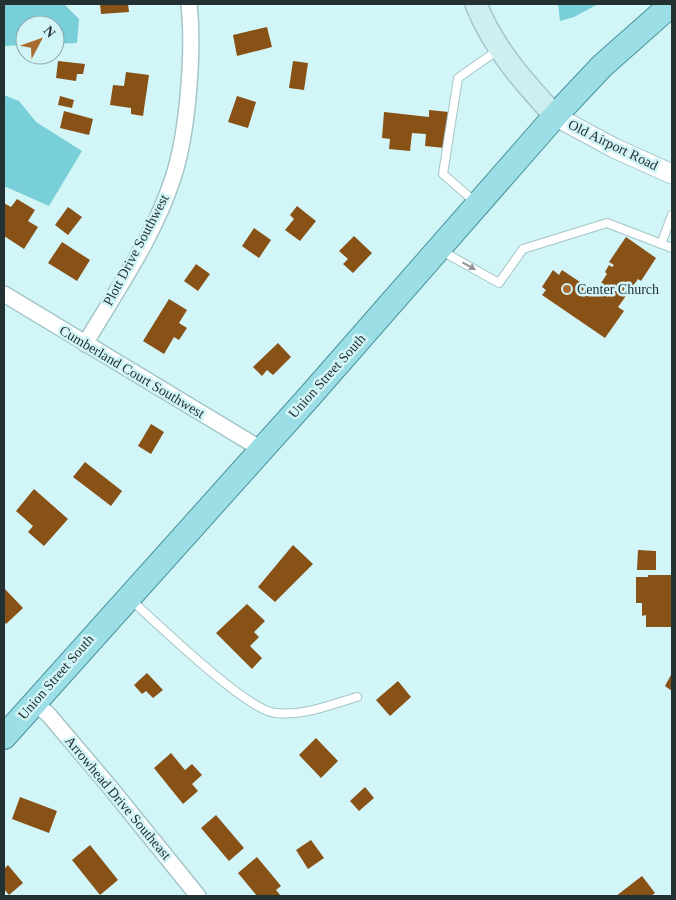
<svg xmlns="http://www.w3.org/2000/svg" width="676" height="900" font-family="'Times New Roman',serif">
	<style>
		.green { fill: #78cfd8 }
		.building { fill: #885116 }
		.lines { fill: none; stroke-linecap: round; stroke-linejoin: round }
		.service-casing { stroke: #a4c6c9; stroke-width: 10 }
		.minor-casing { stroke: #a4c6c9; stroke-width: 18 }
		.tertiary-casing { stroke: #a4c6c9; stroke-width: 21 }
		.secondary-casing { stroke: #a4c6c9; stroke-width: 24 }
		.primary-casing { stroke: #47939b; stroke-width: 26 }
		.service { stroke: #fff; stroke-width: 8 }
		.minor { stroke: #fff; stroke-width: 15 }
		.tertiary { stroke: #fff; stroke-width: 19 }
		.secondary { stroke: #ceeef2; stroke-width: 21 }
		.primary { stroke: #9cdee5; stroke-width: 24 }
		.oneway { fill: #929899 }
		.poi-dot { fill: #aa6d31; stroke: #d2f5f8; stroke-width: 2 }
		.labels { text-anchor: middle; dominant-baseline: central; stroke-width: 5; stroke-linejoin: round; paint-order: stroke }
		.street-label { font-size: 14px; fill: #243133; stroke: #d2f5f8 }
		.poi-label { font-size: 14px; fill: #243133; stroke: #d2f5f8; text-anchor: start }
	</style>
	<rect width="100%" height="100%" fill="#d2f5f8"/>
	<path class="green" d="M4,4H64L79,19L77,43L55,44V25H25V45L4,46Z
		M558,4H598L574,17L560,21Z
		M4,95L19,101L36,122L82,151L49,206L4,186Z"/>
	<path class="building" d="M100,4H128L129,12L101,14Z
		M267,27L272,47L237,56L233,35Z
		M58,61L85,64L83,74H77L76,81L56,78Z
		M293,61L308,63L304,90L289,88Z
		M126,72L149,75L143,116L131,114V108L110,105L113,85L124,86Z
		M60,96L74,100L72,108L58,105Z
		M237,96L256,102L248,128L228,122Z
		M429,110L449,112L445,148L425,146L426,134L412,133L410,151L389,149L390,139L382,138L384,112L429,117Z
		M64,111L93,119L89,135L60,128Z
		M17,199L35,210L28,221L38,227L24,249L4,236V203L11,207Z
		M297,206L316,221L300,241L285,230L294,219L290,215Z
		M68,207L82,217L68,235L55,225Z
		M254,228L271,240L259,258L242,246Z
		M354,236L372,253L353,273L343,264L348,259L339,251Z
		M626,237L656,258L641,281L638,279L618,307L624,311L605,338L542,295L546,290L542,287L553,270L559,275L562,270L595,292L607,274L605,272L609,265L612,267L614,265L609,262Z
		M62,242L90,260L77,281L48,263Z
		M196,264L210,274L198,291L184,281Z
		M169,299L187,310L179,323L187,328L179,340L174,337L164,354L143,341Z
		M278,343L291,357L273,375L267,370L262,376L253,367Z
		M151,424L164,432L151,454L138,446Z
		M85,462L122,491L111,506L73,477Z
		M34,489L68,519L44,546L28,532L33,526L16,511Z
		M293,545L313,564L275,602L258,587Z
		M638,550L656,551V570H637Z
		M648,575H671L672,627H646V615L642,616V603H636V577H648Z
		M4,588L23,608L6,624L4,621Z
		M247,604L265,621L254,632L259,637L250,646L262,658L252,669L216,633Z
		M147,673L163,690L153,698L146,691L142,694L134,685Z
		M672,673V691L665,686Z
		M398,681L411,697L390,716L376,700Z
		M316,738L338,761L321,778L299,755Z
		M171,753L185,770L192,764L202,775L192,784L198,791L183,804L154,768Z
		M365,787L374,798L359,811L350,801Z
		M20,797L57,811L49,833L12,819Z
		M216,815L244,848L229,861L201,828Z
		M311,840L324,858L308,869L296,850Z
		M90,845L118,880L100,895L72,860Z
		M257,857L281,886L276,890L281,896H257L238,873Z
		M8,865L23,883L9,895L4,889V869Z
		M642,876L655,893L651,896H616Z"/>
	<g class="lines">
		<g class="service-casing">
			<path id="service" d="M475,202L443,174L458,78L498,50
				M661,244L672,215
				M440,250L499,283L523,249L607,223L672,248
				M131,600C157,623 246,710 275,713C304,716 330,705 357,697"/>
		</g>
		<g class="minor-casing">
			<path id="minor" d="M4,294L261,449
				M85,344C116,291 154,237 173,178C188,133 194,51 189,4
				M34,703L48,714L109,786L198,896"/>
		</g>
		<g class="tertiary-casing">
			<path id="tertiary" d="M555,116L614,148L672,174"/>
		</g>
		<g class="secondary-casing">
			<path id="secondary" d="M476,4C493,48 523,81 555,116"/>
		</g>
		<g class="primary-casing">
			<path id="primary" d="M4,737L309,397L555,116L602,66L672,4"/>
		</g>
		<use href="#service" class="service"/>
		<use href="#minor" class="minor"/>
		<use href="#tertiary" class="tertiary"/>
		<use href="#secondary" class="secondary"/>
		<use href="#primary" class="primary"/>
	</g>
	<defs><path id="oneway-solid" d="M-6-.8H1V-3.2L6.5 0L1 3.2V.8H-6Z" transform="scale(1.25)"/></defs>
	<use class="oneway" href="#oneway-solid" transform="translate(469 266) rotate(29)"/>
	<circle class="poi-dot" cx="567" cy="289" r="5"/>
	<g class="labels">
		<g class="street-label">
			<text transform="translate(613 145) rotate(26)">Old Airport Road</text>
			<text transform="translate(136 250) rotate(-62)">Plott Drive Southwest</text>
			<text transform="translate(132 372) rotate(31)">Cumberland Court Southwest</text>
			<text transform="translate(327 376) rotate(-48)">Union Street South</text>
			<text transform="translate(56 677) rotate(-49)">Union Street South</text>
			<text transform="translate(118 798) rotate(50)">Arrowhead Drive Southeast</text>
		</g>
		<g class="poi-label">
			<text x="577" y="289">Center Church</text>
		</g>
	</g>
	<rect width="676" height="900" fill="none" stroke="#243133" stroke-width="10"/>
	<g transform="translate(40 40) rotate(49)"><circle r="24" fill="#d2f5f8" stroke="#8ca7a9"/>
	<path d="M0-4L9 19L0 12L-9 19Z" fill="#aa6d31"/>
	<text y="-8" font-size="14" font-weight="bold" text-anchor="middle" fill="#243133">N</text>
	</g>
</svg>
